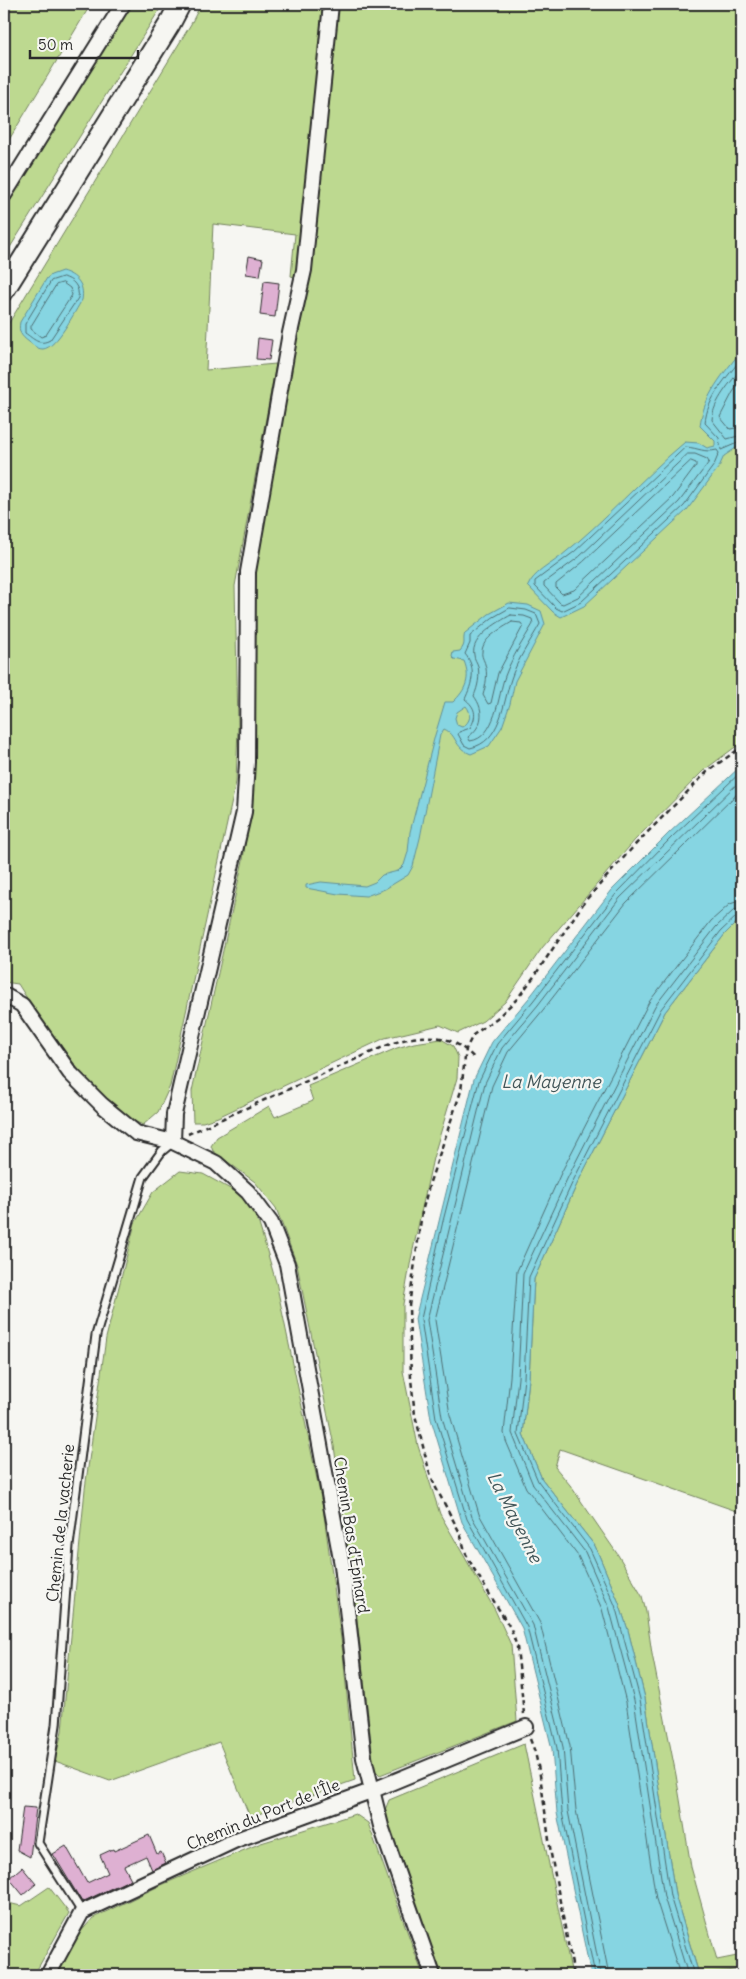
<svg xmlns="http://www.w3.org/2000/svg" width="746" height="1979" font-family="Delius,sans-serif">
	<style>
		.green { fill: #bdd990; stroke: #74825e }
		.water { fill: #86d5e2; stroke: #629199; fill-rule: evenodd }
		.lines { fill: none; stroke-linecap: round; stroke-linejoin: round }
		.shore { stroke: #4f6f74; stroke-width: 1 }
		.building { fill: #deb0d2; stroke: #2b2b2b }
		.lane-casing { stroke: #2b2b2b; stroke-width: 11 }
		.street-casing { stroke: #2b2b2b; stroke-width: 18 }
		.secondary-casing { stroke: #2b2b2b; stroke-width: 24 }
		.path { stroke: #2b2b2b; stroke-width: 2.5; stroke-dasharray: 5 4; stroke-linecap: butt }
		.lane { stroke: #f6f6f2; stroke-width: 7 }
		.street { stroke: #f6f6f2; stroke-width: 14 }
		.secondary { stroke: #f6f6f2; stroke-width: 20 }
		.labels { text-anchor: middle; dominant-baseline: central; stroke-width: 4.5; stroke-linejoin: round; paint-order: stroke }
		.street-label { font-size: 16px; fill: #2b2b2b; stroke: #f6f6f2 }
		.water-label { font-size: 18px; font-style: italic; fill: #425659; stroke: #f6f6f2 }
	</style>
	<rect width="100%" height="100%" fill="#f6f6f2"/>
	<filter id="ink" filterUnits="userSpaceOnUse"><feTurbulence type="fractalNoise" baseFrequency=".02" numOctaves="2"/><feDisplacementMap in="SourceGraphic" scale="10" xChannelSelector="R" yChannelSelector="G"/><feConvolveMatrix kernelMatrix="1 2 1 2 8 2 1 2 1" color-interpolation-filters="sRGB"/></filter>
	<g filter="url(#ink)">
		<path class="green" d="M4,4H91L4,148Z
			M132,4H163L4,257V209L29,166Z
			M201,4H742V742L703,771L635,840L542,948L505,1002L483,1021L458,1033L440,1025L385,1038L218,1117L203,1122H193L192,1091L243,860L253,781L254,596L256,545L304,280L291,276L295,234L213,224L206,370L276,364L235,586L238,726L236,782L170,1086L158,1112L143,1125L127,1118L82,1074L35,1011L18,984L4,982V331L191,24Z
			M742,917V1513L560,1449L555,1467L570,1485L618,1555L642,1596L646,1612L652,1654L676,1775L691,1867L717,1960L742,1955V1969L699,1974L675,1895L645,1698L628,1630L619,1603L595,1546L542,1479L523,1434L529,1379L534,1279L578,1182L665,1012L725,934Z
			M441,1039L453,1046L458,1057L457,1078L433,1158L411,1259L403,1304V1371L418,1446L440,1514L495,1610L511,1645L517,1721L380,1775L375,1770L373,1759L354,1593L334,1446L297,1265L276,1208L255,1182L213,1151L211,1146L217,1137L269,1106L275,1117L313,1101L308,1086L397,1048L414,1043Z
			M180,1171L203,1174L245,1197L259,1224L276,1282L323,1508L343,1653L355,1780L250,1817L219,1742L110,1781L55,1761L62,1731L85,1489L106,1338L135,1223L153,1192Z
			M524,1744L572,1975H442L391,1837L385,1810L389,1800Z
			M355,1814L368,1823L423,1975H52L68,1946L93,1918L159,1886L261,1843Z
			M49,1887L69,1913L34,1975H4V1902L21,1906Z"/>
		<path class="water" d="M62,271C76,275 85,284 82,300C75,311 57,348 43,349C37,349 33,345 29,342C21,336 18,332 20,322L47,278L51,275Z
			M742,350V444L724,456L719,467L687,510L584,606L561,617L553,612L528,586C533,573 550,565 561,556C605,521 642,478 685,442L699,443L707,448L715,446V441L700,426C703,396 724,373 742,350Z
			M509,603L528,605L541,611L545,624L515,681L510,704L502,727L489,746L471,754C453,747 458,735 444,729L440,735L420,838L413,866L408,875L385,889L366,896L338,894L306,888V885L321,882L365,886L375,882L382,875L398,871L404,865L408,852L410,832L435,735L445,702H453C466,690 471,678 464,661L454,659L452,657L453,652L460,651C467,643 462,641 465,633L489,614ZM466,706C472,713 471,722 462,727L457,725L455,718L457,712Z
			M742,765V917L725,934L665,1012L578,1182L534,1279L529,1379L523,1434L542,1479L595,1546L619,1603L628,1630L645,1698L675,1895L699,1975H591L557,1813L552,1749L522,1628L462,1522L431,1419L415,1319L474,1079L492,1042L529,998L612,890L669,833Z"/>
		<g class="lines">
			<path class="shore" d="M63,277C73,279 80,287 78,298L50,340C39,346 34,339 25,333V324L51,281Z
				M63,283L70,288L72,295L46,335L41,337L31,329V326L56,285Z
				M742,358C727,377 707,398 705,423L719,438L721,450L742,441
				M742,368C731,382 713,401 712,420L727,439L742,435
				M742,380L733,392L720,417L730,429L742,427
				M686,447C699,448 704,453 717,450L719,453L714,465L684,506L581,602L562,611L556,608L535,586V581L574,552Z
				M688,454H695L707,459L709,462L679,502L578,597L563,604L560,603L544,586V583L579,557Z
				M691,461L696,463V466L673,497L574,590L562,594L556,588V584L583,562Z
				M510,608L526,610L536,614L540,624C530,642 517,660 511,679C503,703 501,742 470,748L464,745L458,734L459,732L470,728C478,715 475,707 465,699C472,684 477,668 465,654L470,643V636L492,618Z
				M511,615L524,616L532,619L533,624C523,641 512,657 505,676C498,695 496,738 470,741L468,737C483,726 485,711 474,696C478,686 480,677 478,666C477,662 474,659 474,655C470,638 498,622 511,615Z
				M512,622L521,623L523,626L498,673L491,703L488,704L483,695C486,685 488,674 485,664C484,660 481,656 482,652C482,638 501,629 512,622Z
				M595,1975L562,1812L557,1748L527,1627L467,1519L436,1418L421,1319L443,1221L479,1081L497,1044L533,1001L616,894L672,837L742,771
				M601,1975L568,1811L563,1747L533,1625L472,1517L442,1417L427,1320L485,1083L502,1048L538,1005L620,898L742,779
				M609,1975L576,1810L570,1746L540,1623L479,1514L450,1415L435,1320L492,1086L508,1052L543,1010L626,903L742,789
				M680,1975L656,1899L626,1702L602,1609L578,1556L526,1488L506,1441L504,1433L510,1377L517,1271L561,1173L649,1002L711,921L730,904L742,900
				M688,1975L664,1897L634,1700L609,1607L585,1552L533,1485L512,1433L518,1378L523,1274L568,1177L655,1006L716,927L734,910L742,908
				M694,1975L670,1896L640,1699L615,1605L590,1549L538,1481L518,1434L524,1378L529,1277L574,1179L661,1009L721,931L737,916L742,914"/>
		</g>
		<path class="building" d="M249,256L263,259L260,276L246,274Z
			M264,281L279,283L275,317L260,315Z
			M258,338L272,340L269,360L256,359Z
			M23,1807L36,1808L30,1857L17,1850Z
			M149,1835L157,1854L161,1852L166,1863L152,1870L146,1856L124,1866L131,1879L82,1902L53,1854L66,1846L87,1883L108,1873L100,1855L113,1849L114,1851Z
			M22,1867L36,1884L23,1895L9,1878Z"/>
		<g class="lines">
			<g class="lane-casing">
				<path id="lane" d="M82,1912L38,1843L56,1725L69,1546L96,1335L143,1177L162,1151L173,1142"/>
			</g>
			<g class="street-casing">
				<path id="street" d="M4,195L123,4
					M4,995L22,1005L70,1073L102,1105L136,1133L173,1142L216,1163L248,1192L271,1223L287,1264L342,1565L364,1758L381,1826L433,1975
					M173,1142L174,1114L244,812L247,762L248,572L290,333L304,270L331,4
					M48,1975L82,1912L236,1840L371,1791L526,1727"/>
			</g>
			<g class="secondary-casing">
				<path id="secondary" d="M4,290L169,25L180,4"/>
			</g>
			<path class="path" d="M188,1134L390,1044C423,1033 451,1032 475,1059
				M524,1714L517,1647L511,1629L474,1569L466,1554L460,1533L435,1486L429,1470L415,1415L411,1379L409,1306L422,1212L430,1182L461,1091L466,1049L473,1035L497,1018L517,999L533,978L585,901L635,845L709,770L742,747
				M530,1739L535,1752L540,1775L551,1854L574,1975"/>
			<use href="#lane" class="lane"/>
			<use href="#street" class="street"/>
			<use href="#secondary" class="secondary"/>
		</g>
	</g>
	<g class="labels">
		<g class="street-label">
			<text transform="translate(60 1523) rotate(-84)">Chemin de la vacherie</text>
			<text transform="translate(352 1535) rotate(81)">Chemin Bas d'Epinard</text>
			<text transform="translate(263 1814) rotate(-22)">Chemin du Port de l'Île</text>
		</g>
		<g class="water-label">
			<text x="551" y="1081">La Mayenne</text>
			<text transform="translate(515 1517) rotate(63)">La Mayenne</text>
		</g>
	</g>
	<rect width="746" height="1979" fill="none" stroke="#f6f6f2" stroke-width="20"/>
	<rect x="10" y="10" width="726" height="1959" fill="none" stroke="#2b2b2b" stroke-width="2" filter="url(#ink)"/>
	<path d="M30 50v8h108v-8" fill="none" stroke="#2b2b2b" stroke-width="2.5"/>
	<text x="38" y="50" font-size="15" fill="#2b2b2b" stroke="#f6f6f2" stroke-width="4" paint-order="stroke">50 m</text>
</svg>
